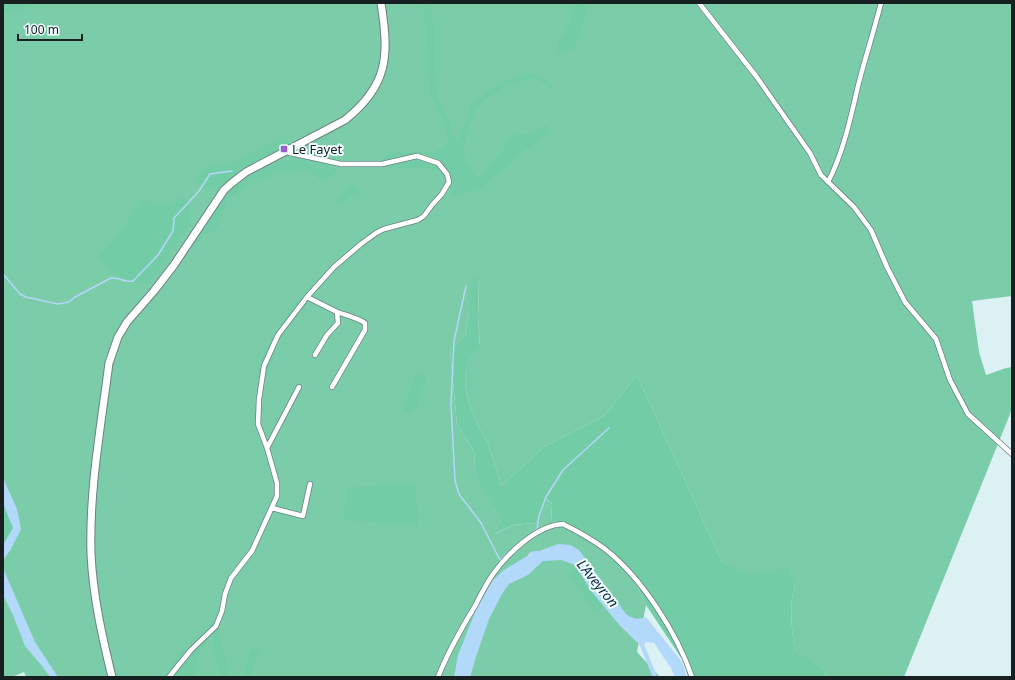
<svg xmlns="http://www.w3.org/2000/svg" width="1015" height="680" font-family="'Noto Sans',sans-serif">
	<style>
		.green { fill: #7bcca9 }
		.forest { fill: #72cca6 }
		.water { fill: #b2d8fa }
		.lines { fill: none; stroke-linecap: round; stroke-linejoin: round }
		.stream { stroke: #b2d8fa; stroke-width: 1.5 }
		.canal { stroke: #b2d8fa; stroke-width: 4.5 }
		.street-casing { stroke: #6c8183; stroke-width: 6 }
		.secondary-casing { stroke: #6c8183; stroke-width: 9 }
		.street { stroke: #fff; stroke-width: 4.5 }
		.secondary { stroke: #fff; stroke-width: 7 }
		.poi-dot { fill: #985cd3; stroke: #effdfe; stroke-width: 1.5 }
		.labels { text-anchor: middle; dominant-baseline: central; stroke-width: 4; stroke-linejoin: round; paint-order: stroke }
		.poi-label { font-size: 13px; fill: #171f20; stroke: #effdfe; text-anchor: start }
		.water-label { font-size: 14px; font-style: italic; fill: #102d43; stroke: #effdfe }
	</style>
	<rect width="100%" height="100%" fill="#dbf1f4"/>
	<path class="green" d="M3,3H1012V296L972,301L979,352L986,375L1006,368L1012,367V409L904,677H825L826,669L795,653C792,629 788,607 795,584L750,577L722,562L637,375L604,416L544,447L501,486L487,440L484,439C471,408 451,375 480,345L478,318L479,277L469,315L465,336L450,350L457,424L474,451L475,470L496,511L504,520L497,527L495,534L513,525L536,523L546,499L552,504L551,521L558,522L602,545L630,570L646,605L637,652L660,677H26L24,672L12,677H3Z"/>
	<path class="forest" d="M3,3H37L31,6L3,14Z
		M423,3H429L435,31V70L438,99L450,122L454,138L457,141L463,129L471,106L499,83L529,72L548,81L553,86L551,88L539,80L532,79L516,81L502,88L485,99L473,115L463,146L466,163L478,179L502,151L511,136L531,133L545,125L550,129L546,136L519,154L505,169L495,175L480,189L453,196L449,174L436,169L379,167L388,152H435L448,143L446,127L430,95L428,55Z
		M575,3H586L584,24L574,48L557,55L559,42L569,25Z
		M286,136L290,144L239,169L217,191L195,183L206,167L229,163Z
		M294,159L323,163L339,169L327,180L322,181L311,172L288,170L251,183L227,199L218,227L192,245L206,225L224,197L242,178L277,162Z
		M351,185L362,191L359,194L350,195L347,201L339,205L336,202Z
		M184,196L189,203L191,224L148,284L133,281L112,273L110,267L98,258L125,227L141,198L165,206Z
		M479,276L478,318L480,346C451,375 471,408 484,439L487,440L501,486L544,447L604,416L637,375L722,562L751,575L787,567L795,584C788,607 792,629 795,652L826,669L825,677H688L684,662L646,605L630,570L602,545L558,522L551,521L552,504L547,499L536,523L513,525L494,534L497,527L503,520L496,511L483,490L475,470L474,451L457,424L450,350L465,336L469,315L471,279Z
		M303,293L305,295L306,306L276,345L274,356L268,376L258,374L264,352L283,321Z
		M417,372L426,378L417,406L409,415L403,407Z
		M415,482L418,525L343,520L347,488Z
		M3,503L13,528L3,545Z
		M577,567L592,592L605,607L594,611L570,575Z
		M216,617L229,677H221L220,673L209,625Z
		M209,638C201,649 194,663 195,677H164L183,649Z
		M251,648L259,652L250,677H244Z"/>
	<path class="water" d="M3,478L17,509L21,529L11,549L4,559L3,564V545L13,528L3,503Z
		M558,544L570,545L579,550L626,614C633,619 638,620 646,617L682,662L687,677H675L671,668L654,643L646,642L644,644L640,645L621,627L592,592L575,565L561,560L543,561L528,575L509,584L502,594L489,619L476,657L470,677H454L458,655L476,610L493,580L504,570L527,556L530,552L535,551H539Z
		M3,568L35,642L58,677H50L42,666L25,646L13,615L4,597Z"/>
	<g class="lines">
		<path class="stream" d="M3,274L20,294L26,297L58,304L69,302L75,297L111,278C120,277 125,283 133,281L158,255L173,231L174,218L199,191L210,174L232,171
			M466,286L454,341L451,405L455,481L459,494L481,523L500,560L511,550
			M532,533L537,529L539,516L546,497L563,470L609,428"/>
		<path class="canal" d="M640,640L655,677"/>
		<g class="street-casing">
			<path id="street" d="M699,3L756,76L810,153L821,175L854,207L871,230L887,267L905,302L936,339L950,380L968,414L1012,454
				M828,182C843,154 851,116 858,86C865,58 874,31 881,3
				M307,297L337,312L338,323L327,335L315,355
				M332,387L365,330V323C358,318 345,315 337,312
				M267,448L299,387
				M272,508L303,516L310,484
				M169,677L191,650L216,626L222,611L225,594L231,578L252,551L277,496V483L267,448L258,424L259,399L264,366L278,335L307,297L334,267L361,244L376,233L384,229L418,220L424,216L432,205L442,194L449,182L447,174L438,163L417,156L382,164H341L286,152
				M438,677C448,652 461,629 475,606C480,596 486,584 493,574C507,554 537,525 563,524C577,531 593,540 605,549C642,578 677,633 692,677"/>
		</g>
		<g class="secondary-casing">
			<path id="secondary" d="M112,677C102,636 93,596 91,554C89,490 101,426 109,363L118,337L127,322L154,291L174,265L224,190L233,182L246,172L345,120C389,85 389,55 381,3"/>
		</g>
		<use href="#street" class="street"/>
		<use href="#secondary" class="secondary"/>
	</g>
	<rect class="poi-dot" x="280" y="145" width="8" height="8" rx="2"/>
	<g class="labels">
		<g class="poi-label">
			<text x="292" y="149">Le Fayet</text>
		</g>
		<g class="water-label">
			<text transform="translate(598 583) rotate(51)">L'Aveyron</text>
		</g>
	</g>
	<rect width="1015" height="680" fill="none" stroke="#171f20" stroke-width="8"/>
	<path d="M18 34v6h64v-6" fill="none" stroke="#171f20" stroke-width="2"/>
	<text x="24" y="34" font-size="12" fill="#171f20" stroke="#effdfe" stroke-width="3" paint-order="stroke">100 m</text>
</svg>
